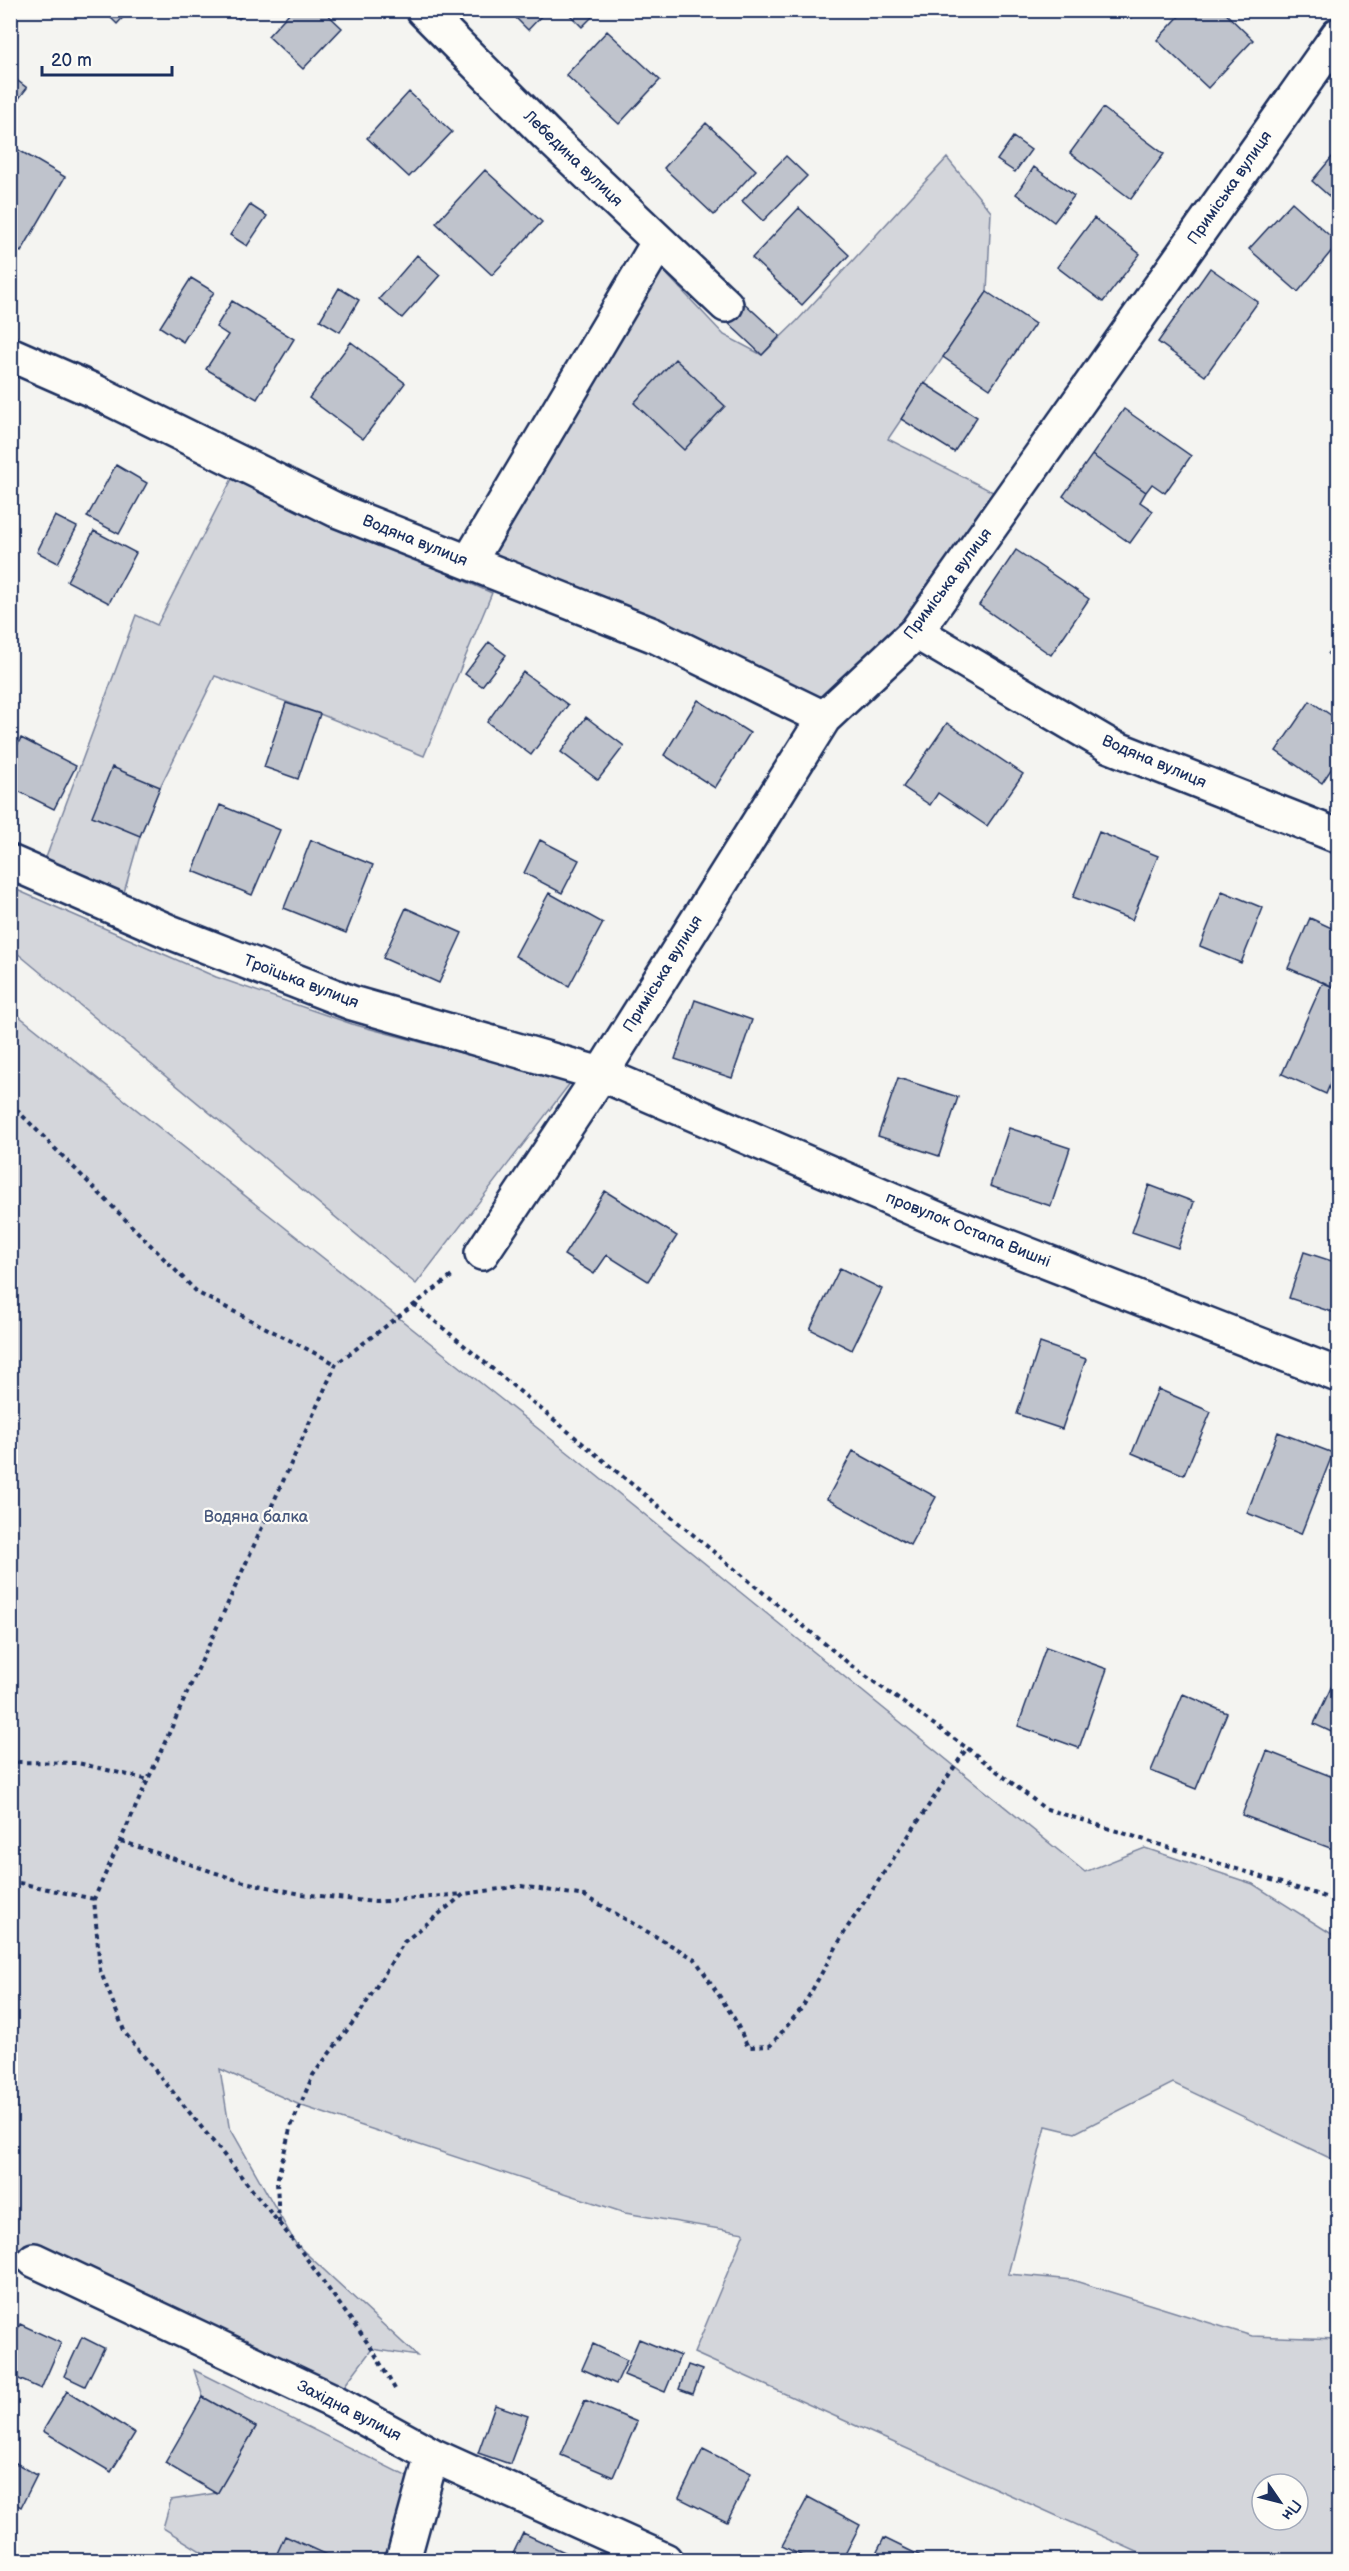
<svg xmlns="http://www.w3.org/2000/svg" width="1349" height="2571" font-family="'Balsamiq Sans',sans-serif">
	<style>
		.green { fill: #d4d6db; stroke: #78829c; stroke-width: 1.5; fill-rule: evenodd }
		.building { fill: #bfc3cc; stroke: #1b2f5e; stroke-width: 1.5 }
		.lines { fill: none; stroke-linecap: round; stroke-linejoin: round }
		.minor-casing { stroke: #1b2f5e; stroke-width: 38 }
		.path { stroke: #1b2f5e; stroke-width: 4; stroke-dasharray: 4.5 4.5; stroke-linecap: butt }
		.minor { stroke: #fdfcf7; stroke-width: 33 }
		.labels { text-anchor: middle; dominant-baseline: central; stroke-width: 4.5; stroke-linejoin: round; paint-order: stroke }
		.street-label { font-size: 16px; fill: #1b2f5e; stroke: #fdfcf7 }
		.park-label { font-size: 16px; fill: #49597d; stroke: #fdfcf7 }
	</style>
	<rect width="100%" height="100%" fill="#f4f4f1"/>
	<filter id="ink" filterUnits="userSpaceOnUse"><feTurbulence type="fractalNoise" baseFrequency=".0167" numOctaves="2"/><feDisplacementMap in="SourceGraphic" scale="12" xChannelSelector="R" yChannelSelector="G"/><feConvolveMatrix kernelMatrix="1 2 1 2 8 2 1 2 1" color-interpolation-filters="sRGB"/></filter>
	<g filter="url(#ink)">
		<path class="green" d="M947,158L991,212L987,292L888,439L993,492L907,622L816,705L488,555L657,264L724,335L762,355L797,321Z
			M233,477L327,521L492,593L424,756L320,714L215,676L160,787L140,836L123,896L44,863L136,615L157,625Z
			M10,887L216,977L352,1024L571,1082L416,1284L11,948Z
			M10,1009L575,1458L1085,1872L1145,1848L1253,1884L1338,1938V2162L1173,2083L1075,2133L1046,2126L1008,2274L1072,2280L1252,2336L1338,2339V2560H1155L694,2353L744,2233L625,2213L302,2106L220,2069L229,2126L296,2244L417,2356L372,2349L333,2401L34,2260L11,2264ZM1262,2484H1298V2520H1262Z
			M194,2370L416,2481L386,2560H215L163,2528L171,2500L217,2493L256,2427L203,2397Z"/>
		<path class="building" d="M103,10H130L117,24Z
			M230,10H247L239,19Z
			M292,10H323L342,28L303,69L268,36Z
			M508,10H547L528,30Z
			M565,10H599L582,27Z
			M1125,10H1140L1131,18Z
			M1185,10H1222L1253,40L1208,88L1157,40Z
			M607,31L660,80L619,124L566,75Z
			M10,75L27,88L10,110Z
			M409,92L452,132L409,177L367,138Z
			M1103,108L1164,154L1131,199L1070,153Z
			M706,123L756,170L714,215L664,168Z
			M1013,137L1031,150L1015,172L997,160Z
			M10,145L65,177L21,252L10,246Z
			M1338,150V204L1312,181Z
			M786,156L807,176L763,221L742,201Z
			M1034,167L1074,196L1054,222L1016,194Z
			M485,170L542,222L492,275L436,223Z
			M1292,202L1338,243L1298,292L1249,249Z
			M250,205L267,216L247,246L230,235Z
			M799,208L849,255L802,305L752,258Z
			M1094,218L1140,254L1103,302L1057,267Z
			M417,255L440,275L402,318L379,299Z
			M1210,268L1258,302L1205,376L1158,342Z
			M191,278L214,292L183,342L160,327Z
			M339,288L359,300L340,332L320,320Z
			M987,292L1035,324L990,389L943,357Z
			M741,300L780,336L762,355L724,319Z
			M232,301L294,339L257,399L206,369L228,335L216,327Z
			M351,342L405,383L363,439L309,398Z
			M675,359L725,406L684,450L634,403Z
			M924,383L977,417L954,452L901,419Z
			M1124,409L1191,456L1165,493L1152,484L1146,492L1092,455Z
			M1092,455L1146,492L1140,502L1153,511L1130,543L1063,496Z
			M116,465L147,483L119,534L87,517Z
			M55,516L77,527L58,563L37,552Z
			M94,531L136,553L109,603L67,581Z
			M1016,550L1089,599L1051,655L979,605Z
			M1338,640V661L1328,654Z
			M489,642L506,655L482,686L465,674Z
			M523,672L568,705L531,755L487,722Z
			M698,700L750,733L715,788L664,755Z
			M1310,701L1338,720V759L1322,783L1276,751Z
			M286,703L320,714L298,779L264,767Z
			M586,717L624,746L598,780L561,752Z
			M947,723L1023,774L987,826L938,793L930,805L903,787Z
			M21,738L76,766L54,809L10,787V759Z
			M112,767L160,787L140,836L92,816Z
			M220,805L280,830L252,895L193,871Z
			M1099,832L1158,856L1132,920L1073,897Z
			M311,840L373,865L346,933L284,908Z
			M540,840L579,860L562,893L524,873Z
			M1222,891L1263,908L1241,963L1200,946Z
			M549,893L603,923L569,986L515,956Z
			M406,908L462,933L439,983L383,958Z
			M1310,918L1338,931V989L1288,968Z
			M1323,982L1338,989V1065L1326,1094L1282,1074Z
			M695,1000L752,1020L732,1078L675,1059Z
			M898,1078L958,1097L939,1156L878,1136Z
			M1009,1128L1070,1148L1051,1206L990,1186Z
			M1149,1185L1194,1202L1178,1248L1132,1232Z
			M605,1191L677,1236L648,1281L607,1255L594,1274L564,1255Z
			M1304,1252L1338,1263V1314L1289,1298Z
			M840,1268L882,1289L852,1350L810,1329Z
			M1040,1343L1086,1359L1062,1429L1017,1414Z
			M1158,1389L1211,1412L1184,1475L1132,1453Z
			M1278,1432L1333,1453L1301,1534L1247,1513Z
			M853,1451L936,1497L910,1545L827,1499Z
			M1046,1647L1107,1669L1079,1748L1018,1726Z
			M1336,1677L1338,1678V1735L1314,1724Z
			M1183,1694L1227,1713L1196,1789L1151,1771Z
			M1267,1751L1338,1779V1851L1242,1815Z
			M20,2324L61,2343L41,2389L10,2375V2344Z
			M82,2337L104,2348L85,2386L64,2376Z
			M639,2339L680,2356L665,2392L624,2375Z
			M593,2344L627,2360L616,2384L582,2369Z
			M688,2365L702,2370L693,2394L679,2389Z
			M67,2391L135,2433L111,2472L43,2431Z
			M203,2397L256,2427L217,2494L165,2463Z
			M585,2400L637,2422L613,2477L561,2455Z
			M495,2405L528,2416L510,2464L478,2453Z
			M703,2449L751,2473L727,2522L679,2498Z
			M14,2462L37,2475L21,2507L10,2501V2468Z
			M808,2497L860,2525L842,2560H810L782,2546Z
			M523,2533L582,2560H510Z
			M285,2536L329,2556L327,2560H274Z
			M884,2538L929,2560H873Z"/>
		<g class="lines">
			<g class="minor-casing">
				<path id="minor" d="M423,10L547,135L726,305
					M10,354L92,390L336,510L653,635L824,718
					M469,562L658,243
					M916,632L1110,746L1338,836
					M10,862L170,932L352,1003L601,1074L942,1221L1338,1375
					M482,1253L601,1074L824,718L916,632L1338,35
					M34,2260L333,2401L432,2455L665,2560
					M403,2560L432,2455"/>
			</g>
			<path class="path" d="M10,1103L198,1293L336,1364
				M414,1304L853,1667L967,1748
				M10,1756L18,1762L78,1763L149,1780
				M121,1841L240,1881L301,1894L375,1902L463,1894
				M10,1881L94,1899
				M279,2223L277,2181L290,2129L313,2075L360,2013L404,1942L464,1894L521,1886L585,1896L695,1959L734,2018L748,2047L770,2046L802,2008L847,1928L967,1748L1044,1808L1338,1901
				M395,2389L372,2349L296,2244L125,2033L100,1970L94,1899L336,1364L452,1276"/>
			<use href="#minor" class="minor"/>
		</g>
	</g>
	<g class="labels">
		<g class="street-label">
			<text transform="translate(573 159) rotate(44)">Лебедина вулиця</text>
			<text transform="translate(1230 188) rotate(-55)">Приміська вулиця</text>
			<text transform="translate(415 541) rotate(22)">Водяна вулиця</text>
			<text transform="translate(948 584) rotate(-53)">Приміська вулиця</text>
			<text transform="translate(1154 762) rotate(23)">Водяна вулиця</text>
			<text transform="translate(663 974) rotate(-58)">Приміська вулиця</text>
			<text transform="translate(301 982) rotate(21)">Троїцька вулиця</text>
			<text transform="translate(968 1230) rotate(22)">провулок Остапа Вишні</text>
			<text transform="translate(349 2411) rotate(27)">Західна вулиця</text>
		</g>
		<g class="park-label">
			<text x="256" y="1517">Водяна балка</text>
		</g>
	</g>
	<rect width="1349" height="2571" fill="none" stroke="#fdfcf7" stroke-width="36"/>
	<rect x="18" y="18" width="1313" height="2535" fill="none" stroke="#1b2f5e" stroke-width="2" filter="url(#ink)"/>
	<g transform="translate(1280 2502) rotate(125)"><circle r="28" fill="#fdfcf7" stroke="#a3aaba" stroke-width="1.5"/>
	<path d="M0-4.5L10 22L0 15L-10 22Z" fill="#1b2f5e"/>
	<text y="-9" font-size="16" font-weight="bold" text-anchor="middle" fill="#1b2f5e">Пн</text>
	</g>
	<path d="M42 66v9h130v-9" fill="none" stroke="#1b2f5e" stroke-width="3"/>
	<text x="51" y="66" font-size="18" fill="#1b2f5e" stroke="#fdfcf7" stroke-width="4.5" paint-order="stroke">20 m</text>
</svg>
